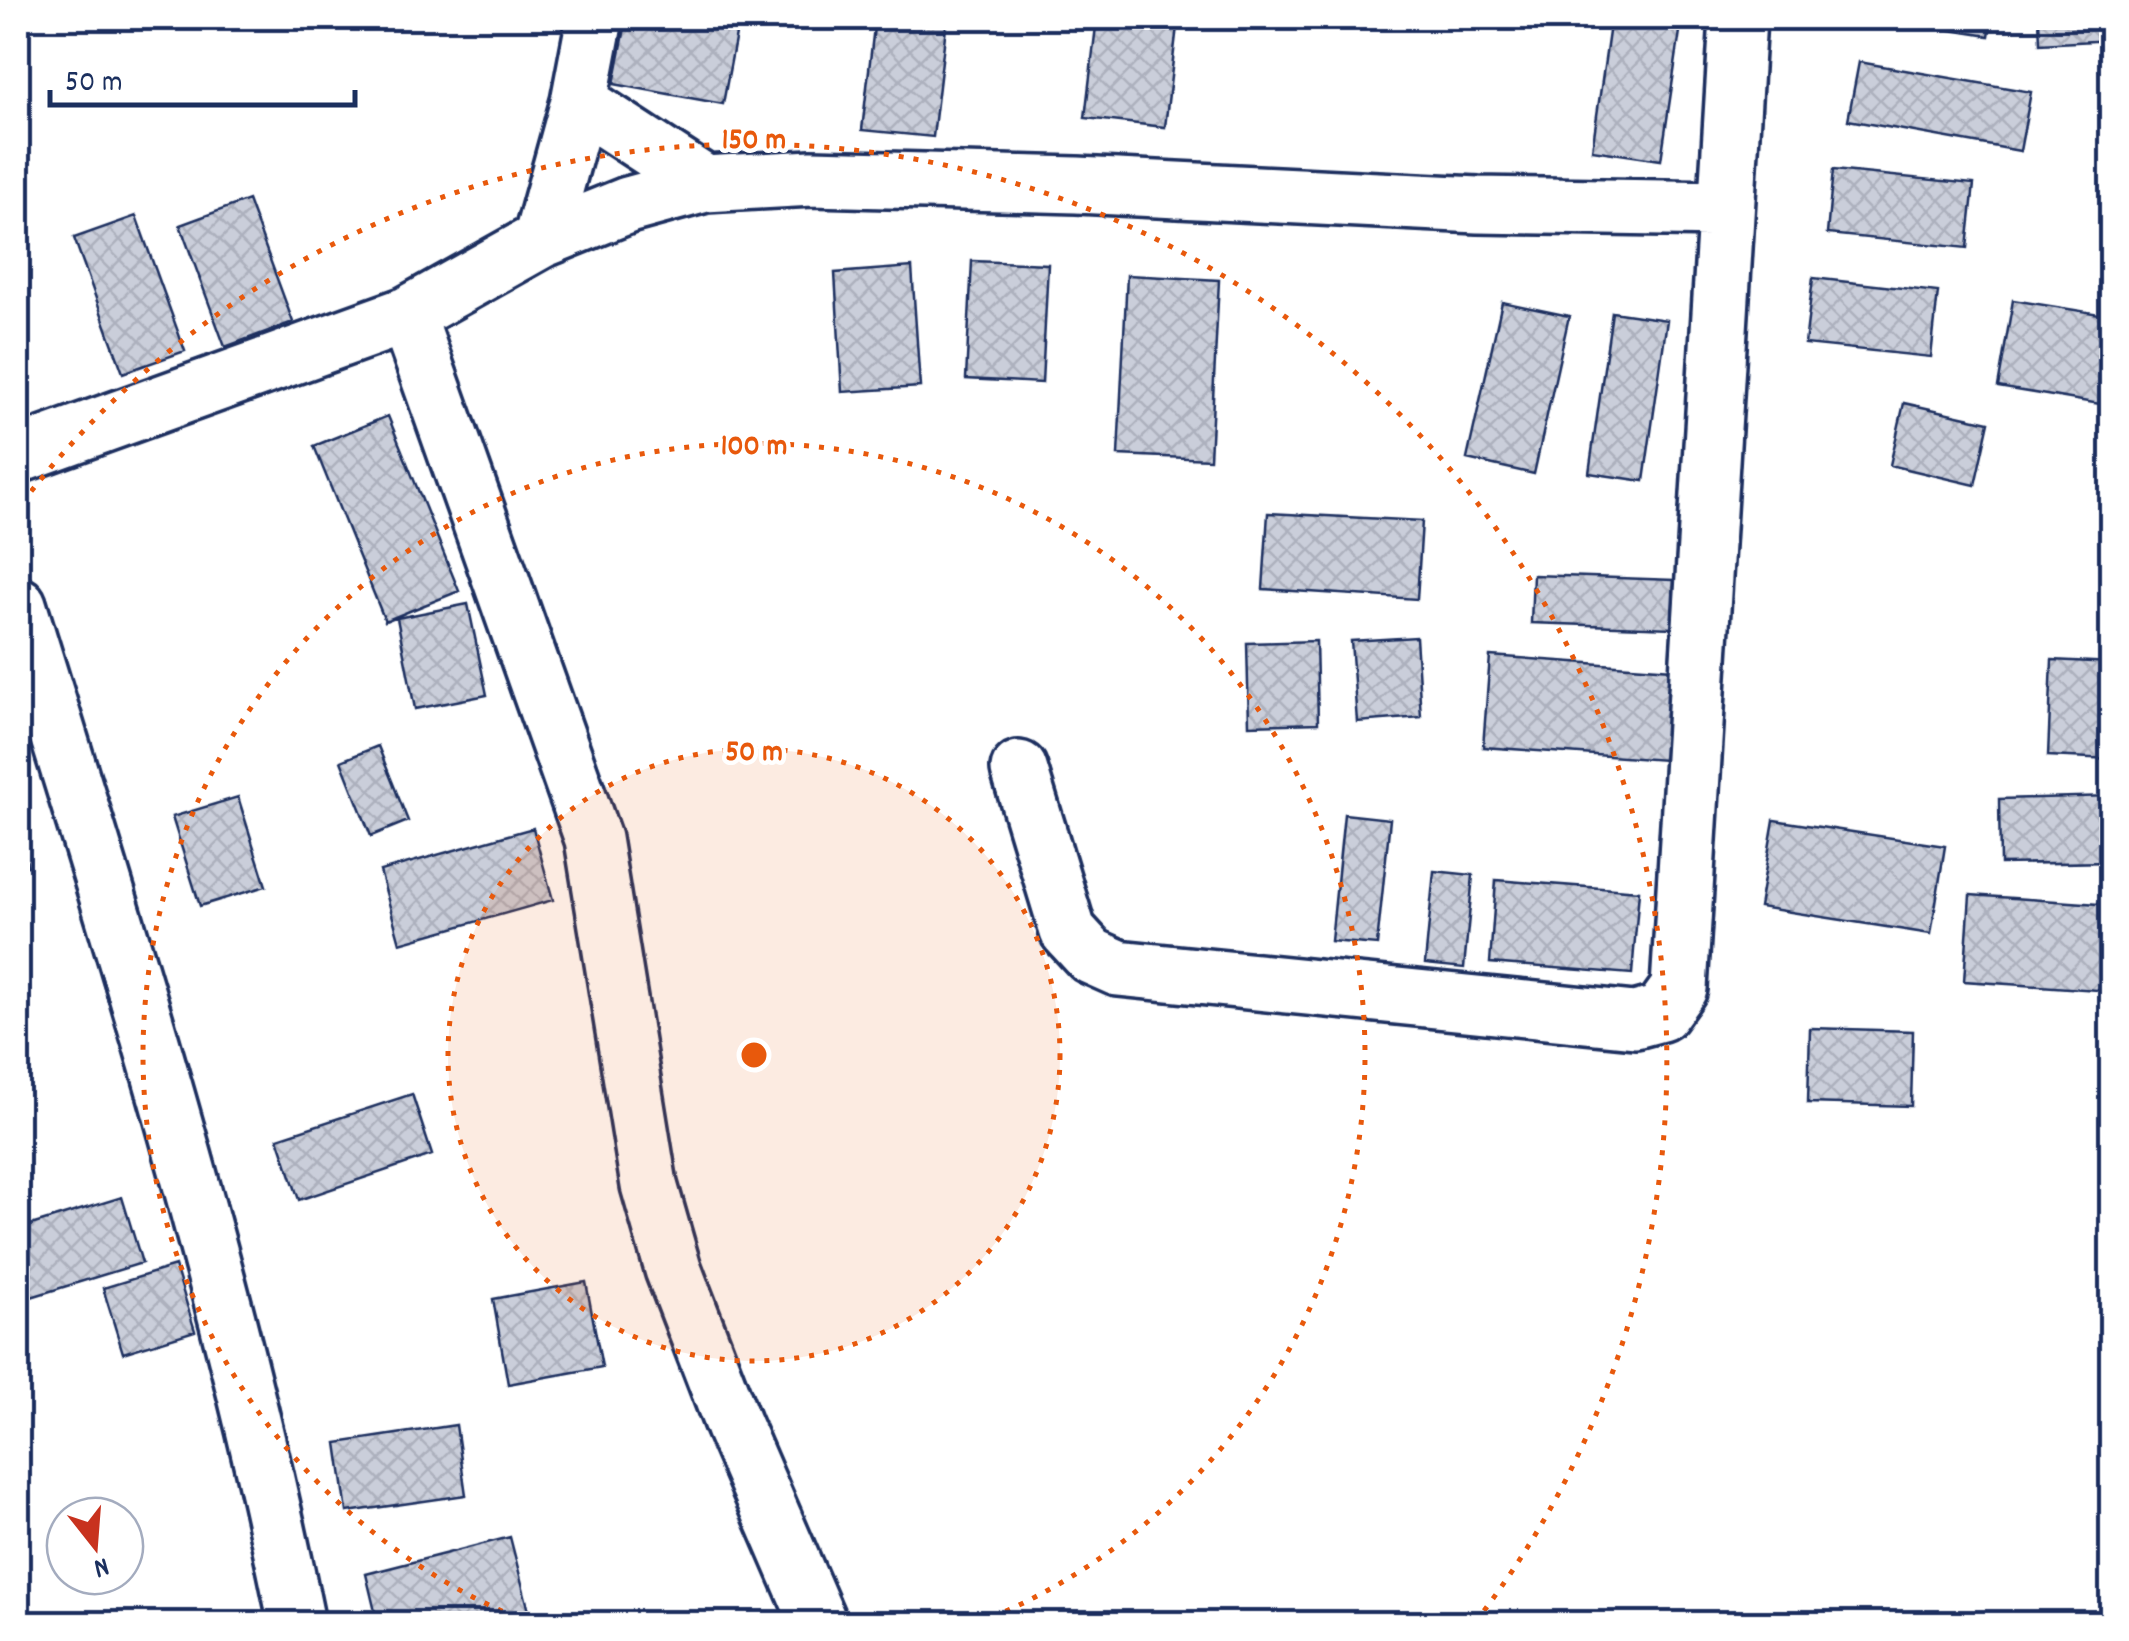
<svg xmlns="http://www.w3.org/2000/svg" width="2129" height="1641" font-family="Dekko,sans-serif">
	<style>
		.building { fill: url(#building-cross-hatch); stroke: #1b2f5e; stroke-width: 2.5 }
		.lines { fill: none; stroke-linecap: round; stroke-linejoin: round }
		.minor-casing { stroke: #1b2f5e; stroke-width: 62 }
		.minor { stroke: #fff; stroke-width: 55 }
		.ring { fill: none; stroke: #e8590c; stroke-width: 5; stroke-dasharray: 5 10 }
		.centre { fill: #e8590c; stroke: #fff; stroke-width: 5 }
		.ring-label { font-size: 30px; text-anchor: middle; font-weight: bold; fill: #e8590c; stroke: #fff; stroke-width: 9; stroke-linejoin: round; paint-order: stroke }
	</style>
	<defs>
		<pattern id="building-cross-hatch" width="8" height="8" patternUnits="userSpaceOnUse" patternTransform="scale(2.5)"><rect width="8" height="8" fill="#caceda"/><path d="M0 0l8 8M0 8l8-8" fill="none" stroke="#adb1be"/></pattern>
	</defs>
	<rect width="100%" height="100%" fill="#fff"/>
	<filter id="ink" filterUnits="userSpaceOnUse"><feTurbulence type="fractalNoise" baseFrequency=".01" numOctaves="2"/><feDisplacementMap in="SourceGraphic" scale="20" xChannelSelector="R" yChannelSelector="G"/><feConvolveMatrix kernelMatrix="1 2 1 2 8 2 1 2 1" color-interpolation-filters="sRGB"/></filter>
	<g filter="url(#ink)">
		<path class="building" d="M627,18H739L723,104L614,84Z
			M875,18H947L933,137L862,130Z
			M1097,18H1178L1165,127L1085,118Z
			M1611,18H1682L1661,160L1592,150Z
			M1874,18H1992L1989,36Z
			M2039,18H2112V40L2040,44Z
			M1859,62L2031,92L2020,151L1848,120Z
			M1833,170L1974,184L1967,248L1827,234Z
			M248,200L293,322L225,347L180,225Z
			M136,216L185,351L123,373L74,238Z
			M972,261L1048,264L1042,383L966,379Z
			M912,267L920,387L842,392L835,273Z
			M1127,275L1219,280L1210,459L1118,455Z
			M1813,278L1938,292L1931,357L1805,344Z
			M2013,300L2112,316V406L1998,387Z
			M1502,302L1569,316L1534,474L1467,459Z
			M1612,312L1667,320L1644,481L1589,473Z
			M1904,403L1989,422L1975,485L1890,465Z
			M388,416L459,591L385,621L314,446Z
			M1268,513L1422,521L1417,599L1263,589Z
			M1533,575L1674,580L1673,628L1531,623Z
			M468,604L487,695L415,709L397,618Z
			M1416,637L1421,717L1357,722L1351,641Z
			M1316,641L1318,723L1249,725L1247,643Z
			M1490,656L1672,669L1665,760L1483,747Z
			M2052,660L2112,663V759L2048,756Z
			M378,746L408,821L371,836L341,761Z
			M2112,796V862L2000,864L1999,799Z
			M238,797L266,886L200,906L172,817Z
			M1344,814L1390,819L1377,945L1331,941Z
			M1774,820L1945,846L1931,934L1759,907Z
			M533,828L553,900L400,943L380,871Z
			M18,832L28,866L18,869Z
			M1434,871L1473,875L1464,968L1425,964Z
			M1496,880L1639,891L1632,974L1490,963Z
			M1970,895L2112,905V991L1964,981Z
			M1810,1028L1913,1031L1911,1106L1808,1103Z
			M412,1094L432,1155L299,1200L278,1138Z
			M122,1197L142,1263L18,1301V1229Z
			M175,1266L195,1331L123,1353L103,1288Z
			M586,1282L602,1367L508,1384L493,1299Z
			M456,1425L466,1495L347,1512L337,1443Z
			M510,1537L529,1611L479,1624H378L366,1574Z"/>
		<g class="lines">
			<g class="minor-casing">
				<path id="minor" d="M579,102L705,184
					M541,240L579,102L595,18
					M407,315L593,839L649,1185L673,1269L733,1425L819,1624
					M18,455L407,315L541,240L628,205L705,184L812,178L1077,185L1478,205L1725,209
					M18,605C123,944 227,1275 297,1624
					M1019,769L1068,931L1091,956L1118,968L1635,1020L1661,1013L1679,988L1738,18"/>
			</g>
			<use href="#minor" class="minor"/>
		</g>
	</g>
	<circle cx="754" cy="1055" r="306" fill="#e8590c" fill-opacity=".12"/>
	<g class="ring">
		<circle cx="754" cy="1055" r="306"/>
		<path d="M530 1623A611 611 0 1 1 978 1623"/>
		<path d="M22 503A917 917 0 1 1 1477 1620"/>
	</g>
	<circle cx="754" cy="1055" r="15" class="centre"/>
	<g class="ring-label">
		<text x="754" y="148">150 m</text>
		<text x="754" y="454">100 m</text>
		<text x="754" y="760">50 m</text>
	</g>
	<rect width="2129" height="1641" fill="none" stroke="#fff" stroke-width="60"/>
	<rect x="30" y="30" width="2069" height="1581" fill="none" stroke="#1b2f5e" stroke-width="4" filter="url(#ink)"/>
	<g transform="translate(95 1546) rotate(163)"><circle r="48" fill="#ffffff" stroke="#a4acbf" stroke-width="2.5"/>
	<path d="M0-8L18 38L0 25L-18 38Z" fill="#c8321e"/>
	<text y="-15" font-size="28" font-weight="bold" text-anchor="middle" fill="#1b2f5e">N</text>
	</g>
	<path d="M50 90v15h305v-15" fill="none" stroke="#1b2f5e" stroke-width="5"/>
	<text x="65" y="90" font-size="30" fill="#1b2f5e" stroke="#ffffff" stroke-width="8" paint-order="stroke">50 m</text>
</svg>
